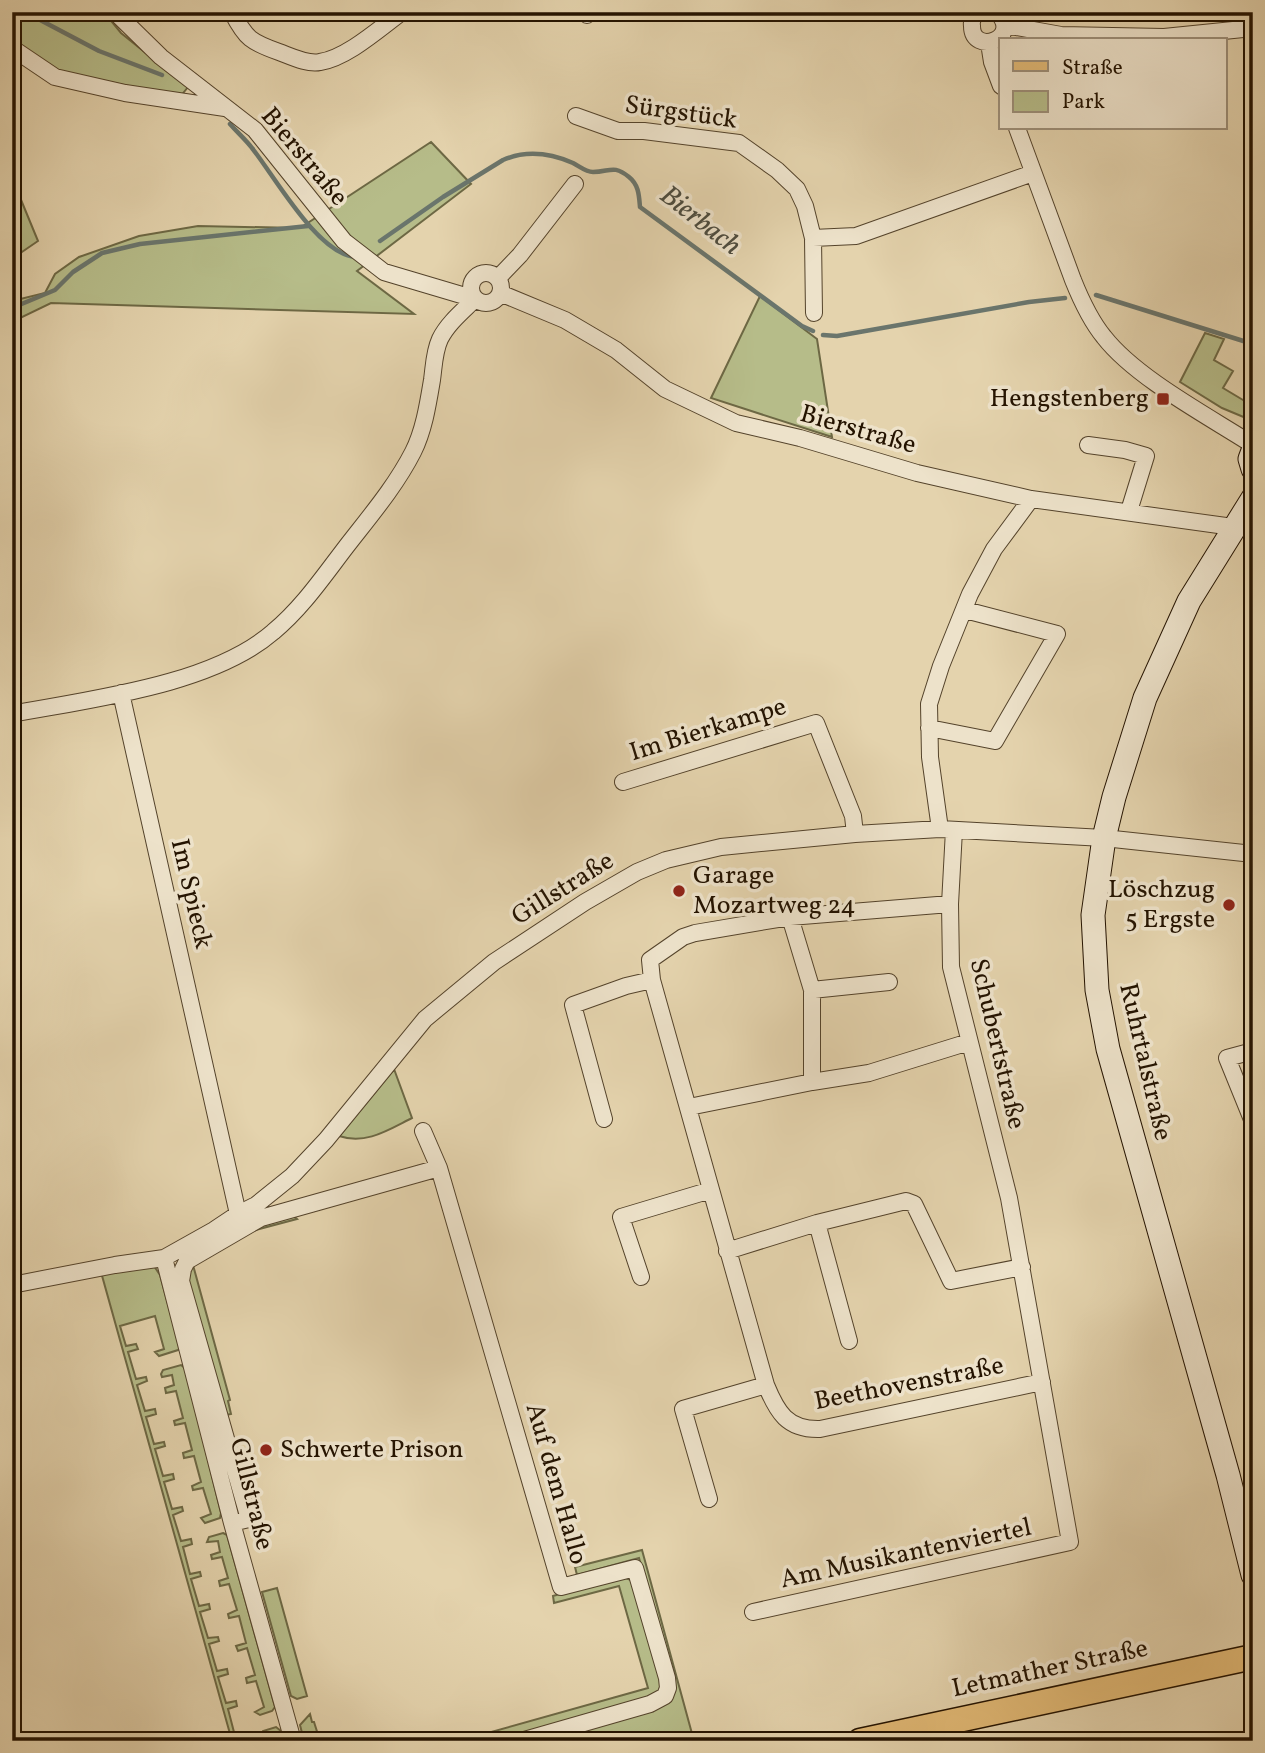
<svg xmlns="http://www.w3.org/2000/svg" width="1265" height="1753" font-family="Vollkorn,serif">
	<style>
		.green { fill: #b6bc89; stroke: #6d6844; stroke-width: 2 }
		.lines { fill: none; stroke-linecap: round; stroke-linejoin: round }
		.stream { stroke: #6a756c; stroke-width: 4.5 }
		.minor-casing { stroke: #54432b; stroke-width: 18 }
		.secondary-casing { stroke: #241300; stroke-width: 25 }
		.primary-casing { stroke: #241300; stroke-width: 27 }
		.minor { stroke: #ede2ca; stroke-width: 16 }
		.secondary { stroke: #ede2ca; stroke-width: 23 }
		.primary { stroke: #e2ba76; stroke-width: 24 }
		.poi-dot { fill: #8f2418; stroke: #ede2ca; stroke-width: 2.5 }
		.labels { text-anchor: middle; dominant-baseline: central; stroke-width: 7; stroke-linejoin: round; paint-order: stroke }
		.street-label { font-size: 26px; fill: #241300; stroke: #ede2ca }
		.poi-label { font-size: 26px; fill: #241300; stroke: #ede2ca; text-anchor: end }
		.water-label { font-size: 28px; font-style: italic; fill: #4d4c3f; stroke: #ede2ca }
	</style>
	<rect width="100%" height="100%" fill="#e4d3ad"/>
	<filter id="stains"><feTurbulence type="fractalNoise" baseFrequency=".00286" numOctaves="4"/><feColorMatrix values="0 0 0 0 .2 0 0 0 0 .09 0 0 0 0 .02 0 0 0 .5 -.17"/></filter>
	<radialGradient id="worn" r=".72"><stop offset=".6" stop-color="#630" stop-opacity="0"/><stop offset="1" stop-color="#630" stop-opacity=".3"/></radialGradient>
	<path class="green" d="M12,12H104L121,33L188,87L180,97L58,71L12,40Z
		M431,142L471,184L357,271L414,314L51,303L12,322V301L45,293L55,274L79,257L139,236L198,226L300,228Z
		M12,178L38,241L16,256L12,248Z
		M760,296L817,339L832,437L711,398Z
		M1205,333L1224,339L1214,360L1233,371L1223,388L1253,406V421L1222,408L1180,382Z
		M394,1069L412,1118C388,1130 366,1145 339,1136Z
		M291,1214L297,1219L248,1232L193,1265L230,1400L228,1401L231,1414L226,1415L223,1414L185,1274C194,1251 267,1220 291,1214Z
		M154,1266L160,1275L180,1348L178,1350L159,1356L155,1352L164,1349L155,1316L120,1326L126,1346L136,1344L138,1349L128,1352L136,1379L146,1377L147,1381L137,1385L145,1411L155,1409L156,1414L146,1417L154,1444L164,1442L165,1446L155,1449L163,1476L173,1474L174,1479L164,1482L172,1509L182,1507L183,1511L173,1515L181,1541L191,1539L192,1544L183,1547L190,1574L200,1572L201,1576L191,1579L199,1606L209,1604L210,1609L200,1612L208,1638L218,1637L219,1641L209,1644L217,1671L227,1669L228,1674L218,1677L226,1703L236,1701L237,1706L228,1709L235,1736L245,1734L246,1739L232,1741L101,1272Z
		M181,1365L186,1369L221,1513L220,1518L205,1523L201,1518L211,1514L203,1488L193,1490L192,1486L201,1482L194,1456L184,1458L183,1453L192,1450L185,1423L175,1425L174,1421L183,1418L176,1391L166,1393L165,1388L174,1385L172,1375L162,1377L161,1374L163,1370Z
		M223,1533L227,1535L275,1707L272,1711L260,1715L255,1712L264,1707L256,1681L247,1683L246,1678L255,1675L247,1648L238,1651L236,1646L246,1643L239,1616L229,1618L228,1614L237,1610L229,1584L220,1586L219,1581L228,1578L222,1557L212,1559L211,1555L220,1552L218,1541L207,1542L209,1537Z
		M642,1550L694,1741H547L674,1686L639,1558L577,1575L575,1567Z
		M620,1576L631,1580L661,1681L660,1690L653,1697L495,1741H459L648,1688L619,1586L554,1603L553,1596Z
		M277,1588L307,1696L297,1699L291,1696L262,1592Z
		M310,1714L312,1722H314L320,1741H304L300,1725Z
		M276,1727L281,1731L284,1741H273L272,1737L262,1740L261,1736L263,1731Z"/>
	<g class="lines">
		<path class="stream" d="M25,12L99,51L162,75
			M230,124C237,132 246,140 252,148C275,177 317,253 355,257
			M380,241L443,197L503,160C526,150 550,153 573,163C579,166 586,172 593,172C610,172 613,164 629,177C639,185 639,196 640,207L802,326L813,331
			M1096,295L1253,344
			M12,308L55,290L73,272L102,253L140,244L308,226
			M823,335L837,336L1029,302L1065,298"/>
		<g class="minor-casing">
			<path id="minor" d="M232,12C246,39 251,42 279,52C290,56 308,65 320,62C347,58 380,28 402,12
				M979,12C974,16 971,19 972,26C972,56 1023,39 997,12
				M587,15V12
				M1005,25L1061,35L1164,37L1253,28
				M989,43L992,62L1001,86
				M12,48L55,77L125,93L225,108
				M576,116L618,131H644L739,143L777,170L797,189L805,206L813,238L814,313
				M1017,128L1073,280C1081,300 1090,320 1104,337C1136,378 1208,416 1253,445
				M813,238L856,236L1033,173
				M471 288a15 15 0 1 1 30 0a15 15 0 1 1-30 0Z
				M498,278L520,255L575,184
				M500,293L565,320L616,350L665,389L736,423L800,438L917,473L1031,499L1233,527
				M1088,445L1125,450L1146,456L1129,511
				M121,693L238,1214
				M12,714C91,699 212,685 273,632C302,608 323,577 346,547C370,516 395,487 413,452C424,430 428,404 432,380C434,366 434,352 440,339C448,323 463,311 475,299L384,272L344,241L255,130L161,57L115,12
				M929,728L995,741L1057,634L965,610
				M623,782L816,723L853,816L855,834
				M940,829L930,757L929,704L941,666L970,594L994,549L1031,499
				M950,904L790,917L695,933L683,937L650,960L652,980L766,1385C777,1412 787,1430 820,1429L1042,1382
				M790,917L812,990
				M1253,938V952
				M889,982L812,990V1082L869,1073L969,1042
				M1253,1051L1227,1058L1253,1122
				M689,1107L812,1082
				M604,1119L573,1005L626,986L652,980
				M423,1131L439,1168L561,1587L635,1568L667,1678L668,1688L665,1696L650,1704L521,1741
				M817,1223L849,1341
				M727,1251L817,1223L906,1201L914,1204L951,1281L1022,1267
				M164,1258L232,1523L293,1741
				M641,1277L621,1217L711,1190
				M12,1285L115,1265L164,1258L214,1230L238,1214L256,1205L292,1176L326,1140L425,1019L494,962L585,902L637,872L666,860L721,847L855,834L940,829L1104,838L1253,854
				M709,1499L683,1409L766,1385
				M232,1523L249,1519L181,1281L183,1269L187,1261L261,1218L439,1168
				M753,1612L1070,1542L1009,1198L951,967L950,904L954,830"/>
		</g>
		<g class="secondary-casing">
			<path id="secondary" d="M1253,451L1250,459L1253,469
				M1253,498L1189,601L1145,698L1114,797L1104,838L1093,915L1097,990L1108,1049L1228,1475L1253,1575"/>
		</g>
		<g class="primary-casing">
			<path id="primary" d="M860,1741L1253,1657"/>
		</g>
		<use href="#minor" class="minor"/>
		<use href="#secondary" class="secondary"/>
		<use href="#primary" class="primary"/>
	</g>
	<g class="poi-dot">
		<rect x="1156" y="392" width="14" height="14" rx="3.5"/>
		<circle cx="679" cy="891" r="7"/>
		<circle cx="1229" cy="905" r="7"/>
		<circle cx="266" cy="1450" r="7"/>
	</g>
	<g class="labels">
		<g class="street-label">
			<text transform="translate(681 113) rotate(8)">Sürgstück</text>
			<text transform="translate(304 157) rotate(50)">Bierstraße</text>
			<text transform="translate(858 430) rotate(16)">Bierstraße</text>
			<text transform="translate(708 730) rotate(-17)">Im Bierkampe</text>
			<text transform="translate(563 889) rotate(-32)">Gillstraße</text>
			<text transform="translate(191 894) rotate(77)">Im Spieck</text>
			<text transform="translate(997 1044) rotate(77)">Schubertstraße</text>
			<text transform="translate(1145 1062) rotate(77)">Ruhrtalstraße</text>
			<text transform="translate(909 1384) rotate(-11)">Beethovenstraße</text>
			<text transform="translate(556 1484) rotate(74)">Auf dem Hallo</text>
			<text transform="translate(251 1494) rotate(76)">Gillstraße</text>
			<text transform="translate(906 1554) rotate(-12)">Am Musikantenviertel</text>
			<text transform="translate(1050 1669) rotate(-12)">Letmather Straße</text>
		</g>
		<g class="poi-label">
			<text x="1149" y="399">Hengstenberg</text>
			<text x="693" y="876" text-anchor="start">Garage<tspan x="693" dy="30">Mozartweg 24</tspan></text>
			<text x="1215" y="890">Löschzug<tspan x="1215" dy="30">5 Ergste</tspan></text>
			<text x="280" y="1450" text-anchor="start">Schwerte Prison</text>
		</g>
		<g class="water-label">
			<text transform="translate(700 221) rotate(38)">Bierbach</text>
		</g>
	</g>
	<rect width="1265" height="1753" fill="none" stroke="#e4d3ad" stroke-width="42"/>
	<rect x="14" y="14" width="1237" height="1725" fill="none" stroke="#241300" stroke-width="3.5"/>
	<rect x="21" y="21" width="1223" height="1711" fill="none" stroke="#241300" stroke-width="2"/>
	<rect x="999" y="38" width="228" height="91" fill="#ede2ca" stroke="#9d8f79" stroke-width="2"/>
	<rect x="1013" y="61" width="35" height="10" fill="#e2ba76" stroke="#9d8f79" stroke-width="2"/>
	<text x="1062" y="74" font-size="21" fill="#241300">Straße</text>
	<rect x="1013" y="91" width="35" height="21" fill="#b6bc89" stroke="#9d8f79" stroke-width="2"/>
	<text x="1062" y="108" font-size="21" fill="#241300">Park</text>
	<rect width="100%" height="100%" filter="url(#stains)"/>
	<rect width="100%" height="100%" fill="url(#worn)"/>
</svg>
